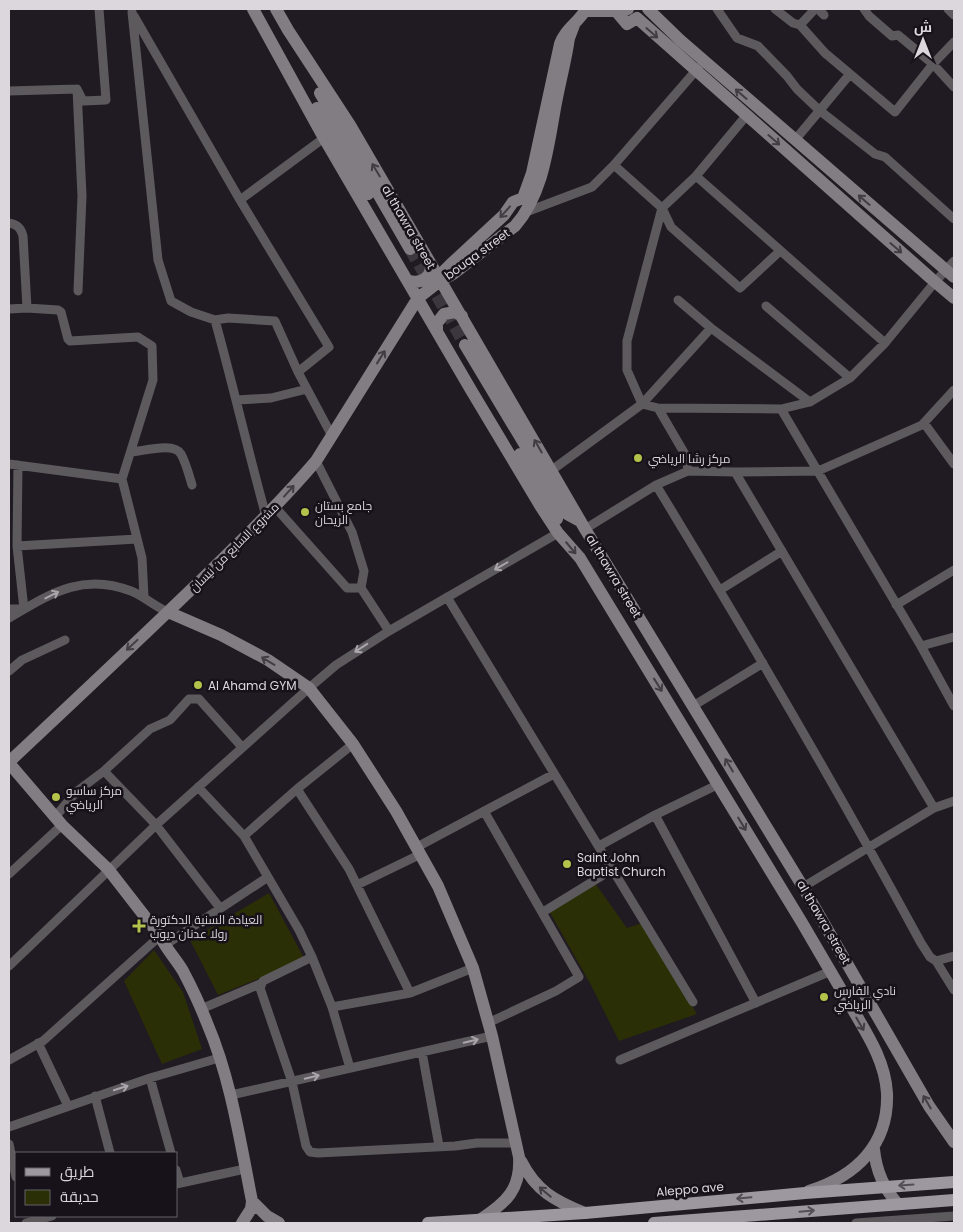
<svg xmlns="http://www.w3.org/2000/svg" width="963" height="1232" viewBox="0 0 963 1232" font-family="Poppins,Cairo,sans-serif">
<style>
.green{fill:#2a2f05}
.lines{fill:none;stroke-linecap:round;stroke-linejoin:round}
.secondary-tunnel{stroke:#3c373f;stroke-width:12;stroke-dasharray:12 6;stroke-linecap:butt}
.street{stroke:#5d5a5e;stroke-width:9}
.secondary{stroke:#817d83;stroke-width:12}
.primary{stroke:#9d97a0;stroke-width:12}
.oneway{stroke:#413d44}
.oneway2{stroke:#a9a5aa}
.oneway3{stroke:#534e56}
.poi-dot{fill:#b3c24b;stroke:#17121a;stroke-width:2}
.labels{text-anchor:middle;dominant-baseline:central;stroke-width:5;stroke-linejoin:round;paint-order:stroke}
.street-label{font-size:12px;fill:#dbd7dd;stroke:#17121a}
.poi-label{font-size:12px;fill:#dbd7dd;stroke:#17121a;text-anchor:start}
</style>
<rect width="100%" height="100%" fill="#201b23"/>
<path class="green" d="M595,883L627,928L642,923L697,1014L619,1041L591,985L548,909Z
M269,893L305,960L218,995L190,940Z
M154,950L183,992L202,1049L162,1064L124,981Z"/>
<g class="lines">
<path class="secondary-tunnel" d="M410,249L465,345"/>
<path class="street" d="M717,9L737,38L758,46L787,76L797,89L819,110L875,154L885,157L954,219
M775,9L793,23L800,25L825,53L850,74
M818,9L824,15
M864,9L869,16L892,36L898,35L933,64L954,87
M948,9L954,15
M132,12L158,260L171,301L191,312L215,320L228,318L275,321L298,372L332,436
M134,16L240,200L329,347L298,372
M800,25L815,9
M77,89L82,196L78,291
M9,91L77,89L83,101L106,100L99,9
M746,116L696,176L662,208L627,341V370L642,404L658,408L781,409L810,402L850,378L885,343L935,282L954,261
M795,140L850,74L895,112L933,64L954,42
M614,165L662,208L671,227L740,288L780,251
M696,176L885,343
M240,200L324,138
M526,212L592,187L614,165L699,67
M9,223C17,224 21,228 23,236L27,308L58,310L61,312L68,339L70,341L138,337L152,346L153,380L122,479
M678,300L711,328L810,402
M766,306L850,378
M9,309L27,308
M215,320C233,385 248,451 266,516
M237,400L271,398L307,389
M658,408L686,456L688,471
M781,409L921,646L954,706
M924,423L954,464
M131,452C144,451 174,442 181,454C186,463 189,475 192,485
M316,461L352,532L364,571L361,588
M9,464L122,479L142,558L144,597
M552,470L642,404L711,328
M735,472L934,808
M656,485C748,636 837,788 921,943L930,957L936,961L954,990
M275,507L347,588H361L389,631
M585,529L656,485L688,471L735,472L818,471L922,425L954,390
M17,546L137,539
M720,590L782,551
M447,597L693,1002
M896,605L954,570
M9,609H24L17,546L18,465
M9,618C50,594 82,572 131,591C144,596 154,606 168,612
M921,646L954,637
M9,671L22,660L65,640
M693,706L763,663
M198,787L244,836L299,930L312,957L332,1007L350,1068
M297,789L349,869L410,993
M484,811L579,977L556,991L488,1023
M655,815L756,1003
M55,817L76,792L104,771
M244,836L297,789L353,744
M599,846L655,815L719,784
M417,847L554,774
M9,874L62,825
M357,885L421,854
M803,887L934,808L954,801
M220,908L156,825L104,771L150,729L170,720L189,699H199L242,747
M543,912L613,869
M165,945L268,877
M312,957L263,981L260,988L292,1082L306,1146L310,1152L318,1153L455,1146L477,1143H516
M936,961L954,956
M9,966L156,825L309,688L336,665L389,631L558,533
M332,1007L410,993L473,968
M201,1009L260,984
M38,1043L68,1106
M422,1052L439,1146
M9,1060L43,1041L160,936
M620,1060L831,971
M150,1078L171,1153
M231,1095L492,1036
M95,1096L110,1153
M9,1127L150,1078L219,1058
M9,1144L16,1177
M176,1170L180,1183
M176,1184L245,1169
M26,1223L52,1216
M856,1223L954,1216"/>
<path class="secondary" d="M253,9L324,138L471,390L541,507L558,533L580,558C654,679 728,800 801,921C817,948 833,976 849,1003C865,1031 885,1059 887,1093C889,1145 856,1176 809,1191
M276,9L288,30L350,125L585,529L803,887L929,1106L954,1142
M648,9L680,40L954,277
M585,11H616L628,9
M616,11L627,24L637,18L935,282L954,298
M320,93L410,249
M317,108L368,194
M407,280C420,285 432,278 431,264
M440,281L444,271L451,264L504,215L513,202L523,198L532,173L560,44C565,29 579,22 586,9
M437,330V323L444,314L455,312L462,316
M465,345L561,505L567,514L578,520
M520,454L557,519
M168,612L221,635L268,660L309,688L353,744L396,811L438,886L473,968L492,1036L519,1157C521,1189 506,1203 481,1219
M9,762C73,702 137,642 200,581C240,542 280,503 316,461L418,298L440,281L453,274L515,226C544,193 548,145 556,103C560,81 566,60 569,38L574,25
M9,763L62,825L108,869L160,936C166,949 176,959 183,971C192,988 200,1005 207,1023C231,1079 240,1141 252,1201L251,1209L242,1223
M874,1149C876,1170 883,1188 898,1204
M521,1161C536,1191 555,1201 585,1213
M252,1201L267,1216L279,1223"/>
<path class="primary" d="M428,1223L585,1213L805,1193L954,1182
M654,1223L954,1200"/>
</g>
<defs><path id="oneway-shaft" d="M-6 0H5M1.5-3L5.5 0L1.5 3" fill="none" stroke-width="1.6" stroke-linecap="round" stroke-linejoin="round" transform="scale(1.25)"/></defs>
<g class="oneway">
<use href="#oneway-shaft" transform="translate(652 33) rotate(41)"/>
<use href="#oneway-shaft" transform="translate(741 94) rotate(-139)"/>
<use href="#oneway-shaft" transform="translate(774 140) rotate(41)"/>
<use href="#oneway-shaft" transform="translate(376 170) rotate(-121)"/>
<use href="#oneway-shaft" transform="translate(864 200) rotate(-139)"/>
<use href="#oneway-shaft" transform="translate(505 212) rotate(132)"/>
<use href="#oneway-shaft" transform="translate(896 248) rotate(41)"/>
<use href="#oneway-shaft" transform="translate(381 357) rotate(-58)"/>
<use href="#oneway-shaft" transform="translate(538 446) rotate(-120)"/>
<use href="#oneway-shaft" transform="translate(289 491) rotate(-48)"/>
<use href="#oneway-shaft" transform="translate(571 548) rotate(50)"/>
<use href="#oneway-shaft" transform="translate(132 645) rotate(137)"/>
<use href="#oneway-shaft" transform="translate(268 661) rotate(-149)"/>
<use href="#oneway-shaft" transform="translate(658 685) rotate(58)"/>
<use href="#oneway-shaft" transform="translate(729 765) rotate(-121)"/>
<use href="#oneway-shaft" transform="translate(742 824) rotate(59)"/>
<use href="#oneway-shaft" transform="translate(860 1024) rotate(60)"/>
<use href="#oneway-shaft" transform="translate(927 1102) rotate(-120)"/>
<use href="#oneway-shaft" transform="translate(545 1192) rotate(-140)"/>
</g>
<g class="oneway2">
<use href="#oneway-shaft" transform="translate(501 566) rotate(150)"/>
<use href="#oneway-shaft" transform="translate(52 595) rotate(-27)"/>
<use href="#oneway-shaft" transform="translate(361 648) rotate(147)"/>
<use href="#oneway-shaft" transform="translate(471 1041) rotate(-13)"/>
<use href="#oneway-shaft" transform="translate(312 1077) rotate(-14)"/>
<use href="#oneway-shaft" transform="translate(121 1088) rotate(-18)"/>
</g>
<g class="oneway3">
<use href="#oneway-shaft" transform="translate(906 1185) rotate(176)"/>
<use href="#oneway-shaft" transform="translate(744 1198) rotate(175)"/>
<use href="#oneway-shaft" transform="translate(807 1211) rotate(-5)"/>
</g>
<g class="poi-dot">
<circle cx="638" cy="458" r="5"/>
<circle cx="305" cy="512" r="5"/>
<circle cx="198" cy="685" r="5"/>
<circle cx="56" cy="797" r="5"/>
<circle cx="567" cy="864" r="5"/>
<path d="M136.5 918.5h5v5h5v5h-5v5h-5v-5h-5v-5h5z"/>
<circle cx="824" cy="997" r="5"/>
</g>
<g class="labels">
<g class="street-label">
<text transform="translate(409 227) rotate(60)">al thawra street</text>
<text transform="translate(477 254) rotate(-36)">bouqa street</text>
<text transform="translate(234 547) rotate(-45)">مشروع السابع من نيسان</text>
<text transform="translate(614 576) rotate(59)">al thawra street</text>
<text transform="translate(824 922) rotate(60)">al thawra street</text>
<text transform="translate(690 1189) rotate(-5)">Aleppo ave</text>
</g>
<g class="poi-label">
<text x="648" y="458">مركز رشا الرياضي</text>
<text x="315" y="505">جامع بستان<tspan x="315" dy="14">الريحان</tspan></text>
<text x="208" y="685">Al Ahamd GYM</text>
<text x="66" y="790">مركز ساسو<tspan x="66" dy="14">الرياضي</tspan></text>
<text x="577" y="857">Saint John<tspan x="577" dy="14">Baptist Church</tspan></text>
<text x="150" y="919">العيادة السنية الدكتورة<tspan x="150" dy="14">رولا عدنان ديوب</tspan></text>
<text x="834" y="990">نادي الفارس<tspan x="834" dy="14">الرياضي</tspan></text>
</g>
</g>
<rect width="963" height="1232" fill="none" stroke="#dbd7dd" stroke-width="20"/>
<rect x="15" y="1152" width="162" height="65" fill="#17121a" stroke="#656168"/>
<rect x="25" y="1168" width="25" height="8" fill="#9d97a0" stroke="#656168"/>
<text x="60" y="1177" font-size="15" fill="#dbd7dd">طريق</text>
<rect x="25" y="1190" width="25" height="15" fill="#2a2f05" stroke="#656168"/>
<text x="60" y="1202" font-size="15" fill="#dbd7dd">حديقة</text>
<g transform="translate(923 40)" stroke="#17121a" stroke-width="4" paint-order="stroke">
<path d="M0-4L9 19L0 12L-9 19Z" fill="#dbd7dd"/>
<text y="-8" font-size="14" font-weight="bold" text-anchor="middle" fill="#dbd7dd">ش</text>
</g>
</svg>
